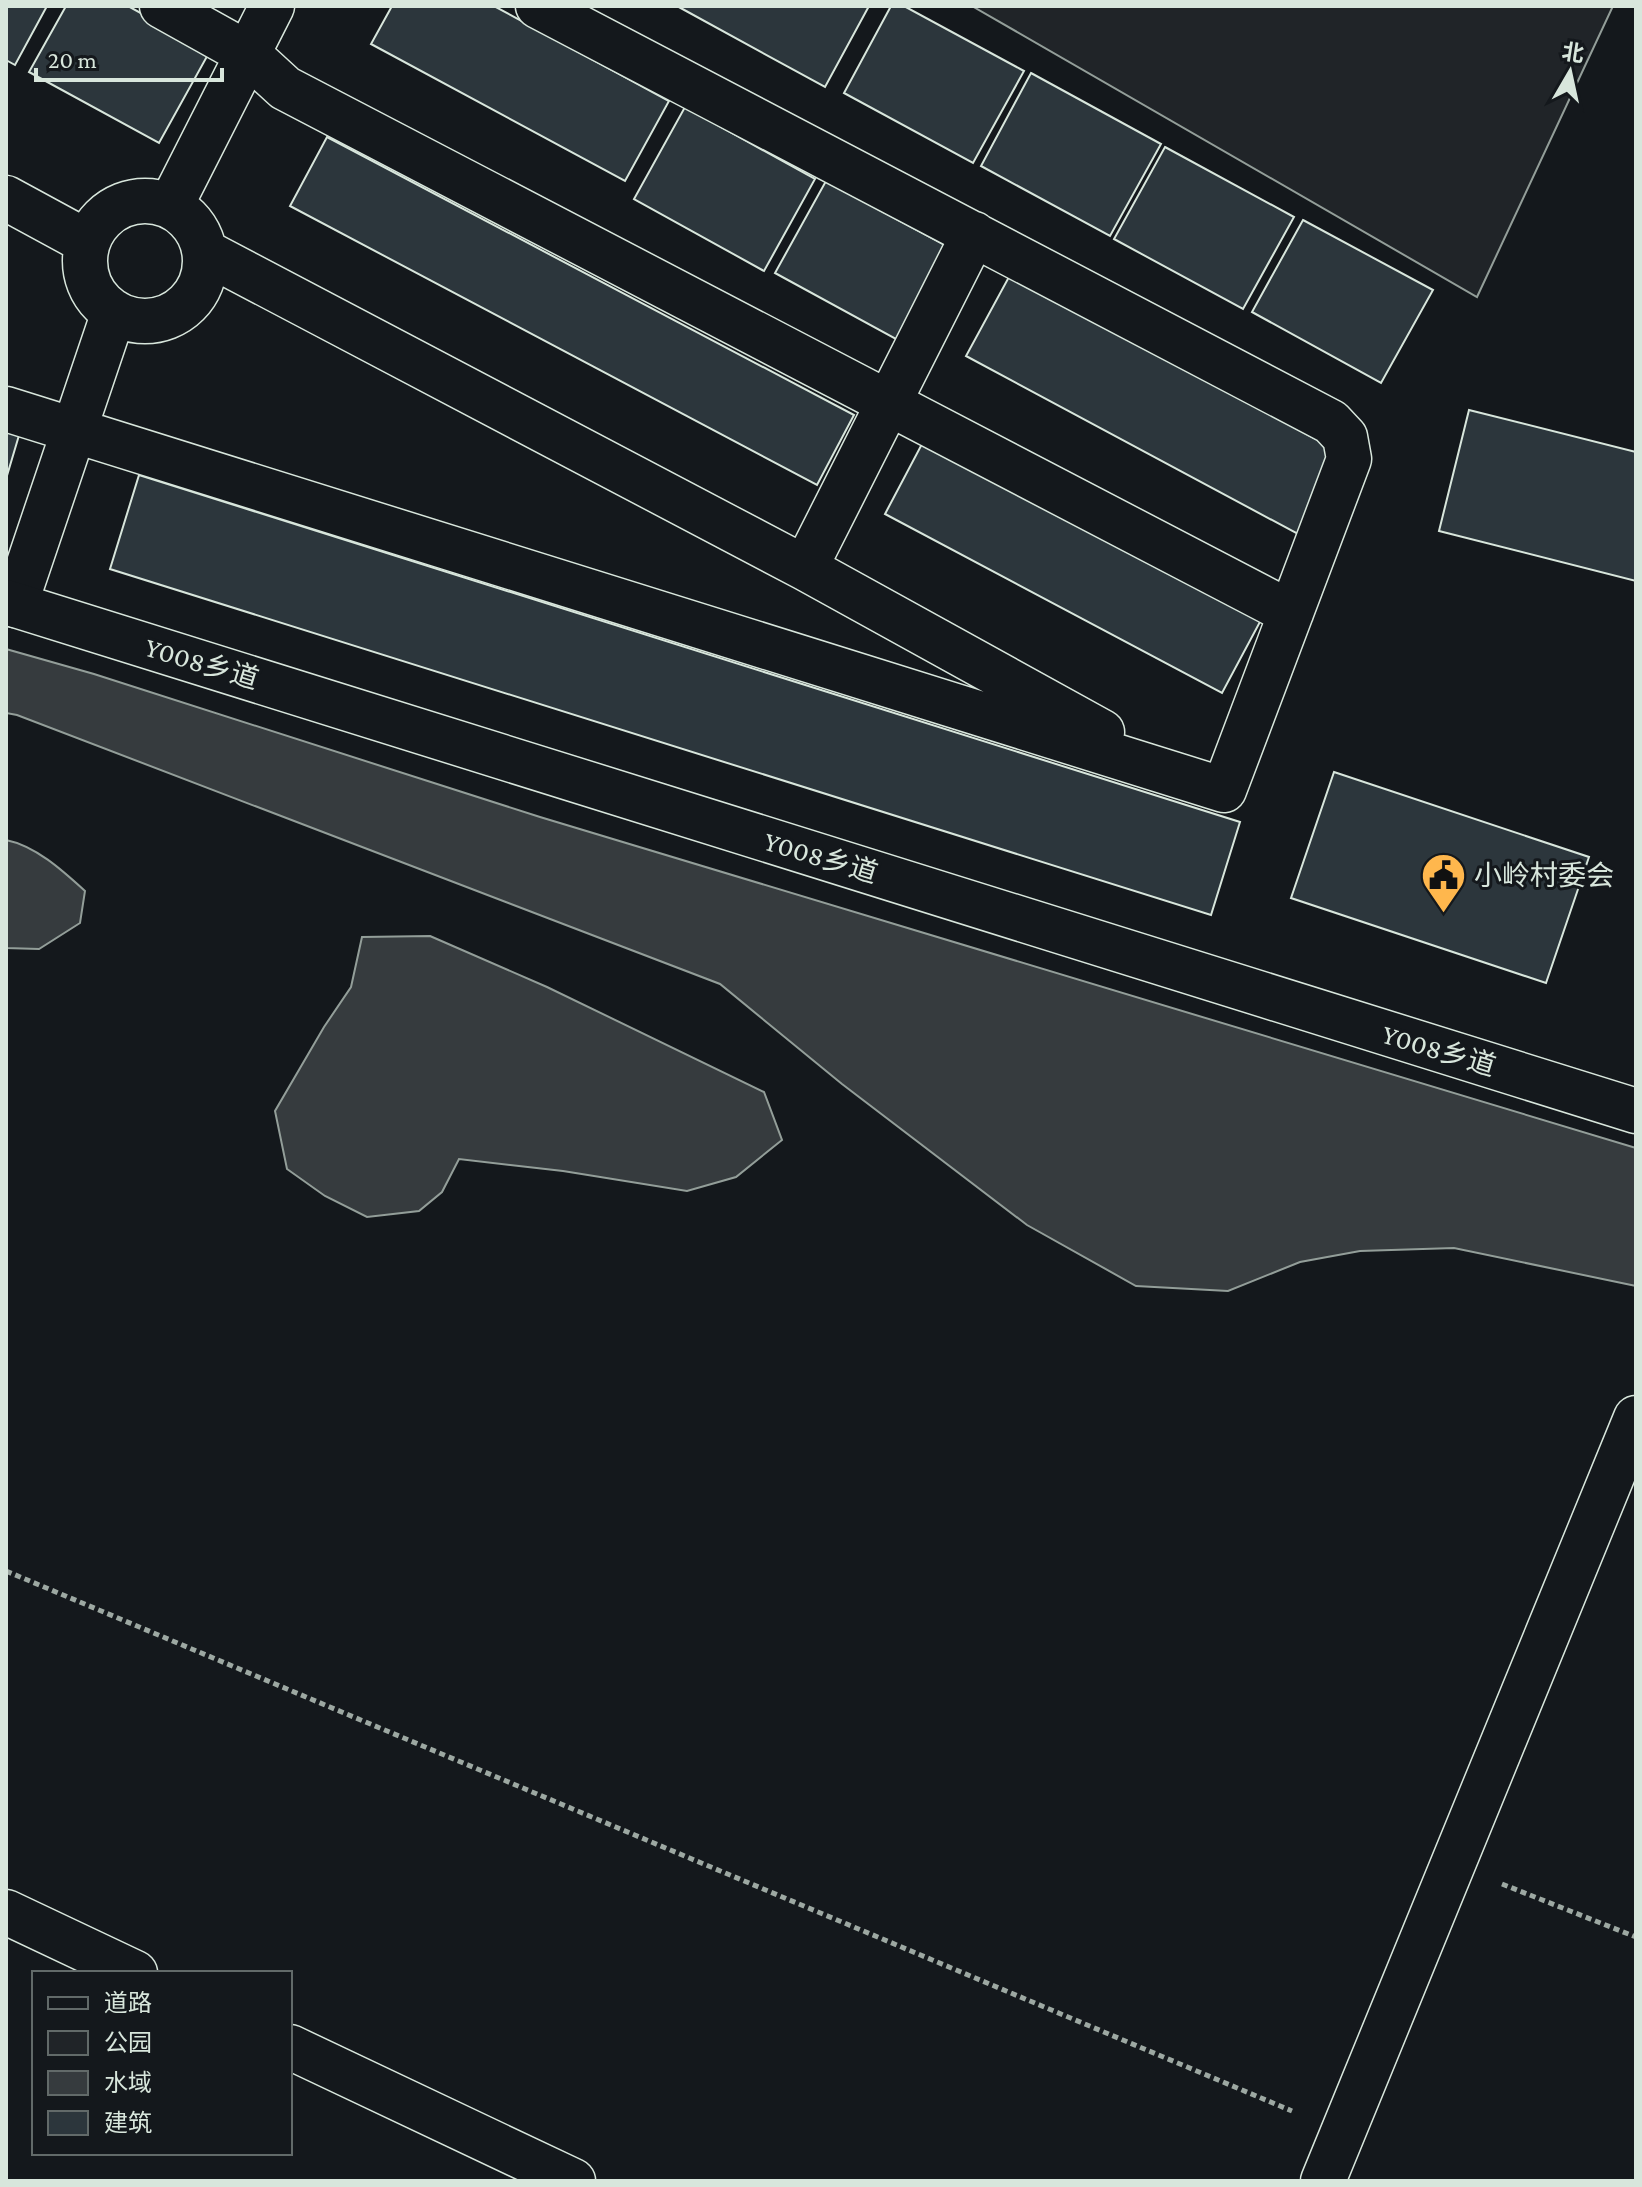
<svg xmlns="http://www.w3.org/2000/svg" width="1642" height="2187" viewBox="0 0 1642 2187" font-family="'Crimson Pro','Noto Sans SC',serif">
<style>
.green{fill:#202428;stroke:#939e99;stroke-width:2}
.water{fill:#363b3e;stroke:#939e99;stroke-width:2}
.building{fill:#2c363c;stroke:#d8e6dc;stroke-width:2}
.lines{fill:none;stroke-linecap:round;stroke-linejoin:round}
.minor-casing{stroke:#d8e6dc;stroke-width:47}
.tertiary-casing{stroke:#d8e6dc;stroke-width:47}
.path{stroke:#9da8a2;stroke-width:5;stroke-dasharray:6 4;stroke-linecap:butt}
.minor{stroke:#14181c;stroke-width:44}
.tertiary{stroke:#14181c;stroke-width:44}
.labels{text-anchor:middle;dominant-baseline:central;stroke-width:6;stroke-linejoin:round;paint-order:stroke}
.street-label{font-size:28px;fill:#d8e6dc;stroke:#14181c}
.poi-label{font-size:28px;fill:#d8e6dc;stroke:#14181c;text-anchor:start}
</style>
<rect width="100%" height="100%" fill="#14181c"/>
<path class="green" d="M972,6H1613L1477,297Z"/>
<path class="water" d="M6,649L94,674L540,817L1636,1148V1286L1454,1248L1360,1251L1300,1262L1228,1291L1136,1286L1027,1225L842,1084L720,984L17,715L6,713Z
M6,840C36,846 63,871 85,891L80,923L39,949L6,948Z
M430,936L547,987L764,1092L782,1140L736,1177L687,1191L563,1171L459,1159L442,1192L419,1211L367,1217L325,1196L287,1169L275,1111L324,1027L351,987L362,937Z"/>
<path class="building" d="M6,6H47L15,65L6,60Z
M66,6H128L210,51L159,143L29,72Z
M392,6H494L669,101L625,181L371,44Z
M677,6H869L825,87Z
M891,6H904L1024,71L973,163L844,93Z
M1031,73L1161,144L1110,236L981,166Z
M685,107L815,179L764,271L634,199Z
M327,137L854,415L817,485L290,206Z
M1165,147L1294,217L1243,309L1114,239Z
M826,181L956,251L905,344L775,273Z
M1303,220L1433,290L1381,383L1252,312Z
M1010,275L1342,453L1298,534L966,356Z
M1469,410L1636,452V581L1439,531Z
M6,428L20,432L6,479Z
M923,442L1261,620L1222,693L885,514Z
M139,475L1240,822L1211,915L110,569Z
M1334,772L1589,857L1546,983L1291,898Z"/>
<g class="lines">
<defs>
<path id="minor" d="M162,6L248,54L285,88L1291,613
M6,198L87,242
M85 261a60 60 0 1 1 120 0a60 60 0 1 1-120 0Z
M171,205L272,6
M205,252L805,568L1102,732
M6,409L1224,790L1349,459L1345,437L1331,422L538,6
M805,568L974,234
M15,605L114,312
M6,1912L135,1973
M290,2047L573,2181
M1323,2181L1636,1418"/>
<path id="tertiary" d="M6,602L1636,1111"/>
</defs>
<use href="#minor" class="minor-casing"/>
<use href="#tertiary" class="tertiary-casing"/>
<path class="path" d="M6,1571L1292,2111
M1502,1884L1636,1937"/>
<use href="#minor" class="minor"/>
<use href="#tertiary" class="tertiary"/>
</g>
<defs>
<symbol id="civic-pin" viewBox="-11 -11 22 30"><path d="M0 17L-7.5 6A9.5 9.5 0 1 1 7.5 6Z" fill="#ffb74d" stroke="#14181c"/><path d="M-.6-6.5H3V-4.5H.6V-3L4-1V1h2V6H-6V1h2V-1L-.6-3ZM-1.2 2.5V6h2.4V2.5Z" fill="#111"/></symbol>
</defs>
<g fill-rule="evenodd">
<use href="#civic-pin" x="1418" y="850" width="51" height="69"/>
</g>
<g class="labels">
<g class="street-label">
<text transform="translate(202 663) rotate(17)">Y008乡道</text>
<text transform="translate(821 857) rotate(17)">Y008乡道</text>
<text transform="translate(1439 1050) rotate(17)">Y008乡道</text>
</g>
<g class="poi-label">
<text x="1474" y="875">小岭村委会</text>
</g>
</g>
<rect width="1642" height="2187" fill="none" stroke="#d8e6dc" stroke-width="16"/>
<rect x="32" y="1971" width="260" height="184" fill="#14181c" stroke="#626a69" stroke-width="2"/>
<rect x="48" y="1997" width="40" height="12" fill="#14181c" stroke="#626a69" stroke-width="2"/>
<text x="104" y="2011" font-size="24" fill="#d8e6dc">道路</text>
<rect x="48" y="2031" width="40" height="24" fill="#202428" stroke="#626a69" stroke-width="2"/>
<text x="104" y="2051" font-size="24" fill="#d8e6dc">公园</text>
<rect x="48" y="2071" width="40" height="24" fill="#363b3e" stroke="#626a69" stroke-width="2"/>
<text x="104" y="2091" font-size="24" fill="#d8e6dc">水域</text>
<rect x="48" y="2111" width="40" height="24" fill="#2c363c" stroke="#626a69" stroke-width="2"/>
<text x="104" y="2131" font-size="24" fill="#d8e6dc">建筑</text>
<g transform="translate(1570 72) rotate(9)" stroke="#14181c" stroke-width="6" paint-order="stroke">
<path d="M0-6L14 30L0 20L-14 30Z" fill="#d8e6dc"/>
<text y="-12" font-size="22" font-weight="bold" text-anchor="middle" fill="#d8e6dc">北</text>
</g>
<path d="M36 68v12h186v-12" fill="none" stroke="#d8e6dc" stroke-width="4"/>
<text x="48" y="68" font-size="24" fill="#d8e6dc" stroke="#14181c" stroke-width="6" paint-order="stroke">20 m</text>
</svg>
